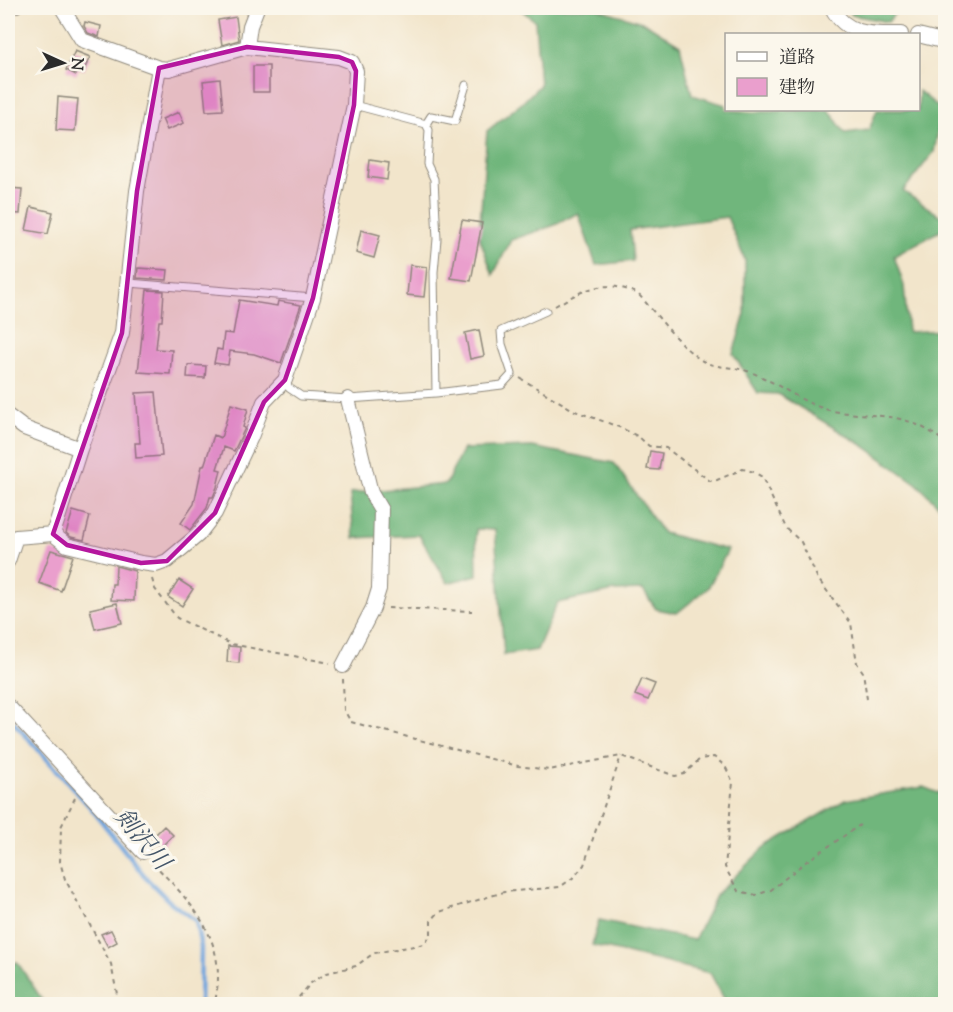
<svg xmlns="http://www.w3.org/2000/svg" width="953" height="1012" viewBox="0 0 953 1012" font-family="'Sorts Mill Goudy','Noto Serif JP',serif">
<style>
.forest{fill:#6fb67c;stroke:#4d7054;stroke-width:1.5}
.lines{fill:none;stroke-linecap:round;stroke-linejoin:round}
.stream{stroke:#71a5dd;stroke-width:4.5}
.building{fill:#ea9fcd}
.lane-casing{stroke:#8e887b;stroke-width:9}
.street-casing{stroke:#8e887b;stroke-width:16}
.path{stroke:#8e887b;stroke-width:2;stroke-dasharray:4.5 4.5;stroke-linecap:butt}
.lane{stroke:#fff;stroke-width:7}
.street{stroke:#fff;stroke-width:14}
.marked{fill:#b5179e;fill-opacity:0.2;stroke:#b5179e;stroke-width:4.5;stroke-linejoin:round}
.labels{text-anchor:middle;dominant-baseline:central;stroke-width:6;stroke-linejoin:round;paint-order:stroke}
.water-label{font-size:24px;font-style:italic;fill:#445669;stroke:#fbf7ec}
</style>
<rect width="100%" height="100%" fill="#fbf7ec"/>
<filter id="ink" filterUnits="userSpaceOnUse"><feTurbulence type="fractalNoise" baseFrequency=".0167" numOctaves="2"/><feDisplacementMap in="SourceGraphic" scale="12" xChannelSelector="R" yChannelSelector="G"/><feConvolveMatrix kernelMatrix="1 2 1 2 8 2 1 2 1" color-interpolation-filters="sRGB"/></filter>
<filter id="wash" filterUnits="userSpaceOnUse"><feTurbulence type="fractalNoise" baseFrequency=".008" numOctaves="4" result="noise"/><feDisplacementMap in="SourceGraphic" scale="24" xChannelSelector="R" yChannelSelector="G"/><feGaussianBlur stdDeviation="1.35" result="paint"/><feColorMatrix in="noise" values="0 0 0 0 0 0 0 0 0 0 0 0 0 0 0 0 0 1.4 0 .05"/><feComposite in="paint" operator="in"/></filter>
<g filter="url(#wash)">
<rect width="100%" height="100%" fill="#f2e5cb"/>
<path class="forest" d="M519,8H596L645,23L680,45L692,95L726,105V110L752,112L829,110L845,133L869,130L877,110H918L919,91L942,110L934,152L903,191L945,219V228L894,256L904,286L908,332L945,330V512L917,484L864,446L778,394L758,393L733,354L745,314V260L727,217L630,230L633,261L596,265L578,213L555,225L511,240L493,275L479,236L487,131L522,103L540,85L535,21Z
M848,8H899L888,22L852,15Z
M532,447L614,463L663,533L728,550L708,588L677,613L656,609L643,590L614,591L557,603L537,650L504,655L495,530L476,529L477,575L448,583L419,535L354,538L350,493L446,484L463,449Z
M923,787L938,793L945,789V1004H727L710,973L592,945L599,920L694,940L717,894L765,847L845,800Z
M17,962L45,1004H8V965Z"/>
<g class="lines">
<path class="stream" d="M8,716L91,808L147,879L169,901L196,921L201,947L200,1004"/>
</g>
<g id="blocks">
<path class="building" d="M236,17L239,40L222,45L218,20Z
M85,22L101,26L99,37L88,33L84,26Z
M75,51L90,57L84,70L79,68L76,75L66,70Z
M253,66H269V92H253Z
M220,79L223,110L206,111L203,81Z
M58,97L78,99L75,131L56,130Z
M179,112L184,123L167,130L162,119Z
M370,160L389,163L387,180L368,177Z
M8,188L22,189L20,214L8,213Z
M31,207L53,212L48,234L26,230Z
M462,220L482,223L471,281L451,278Z
M361,230L380,235L374,258L356,253Z
M410,265L427,267L424,297L407,295Z
M138,268L168,270L167,280L137,278Z
M147,290L164,291L162,321H159L156,349L172,350L170,374L138,372Z
M239,300L277,306L278,301L301,305L281,363L254,354L230,351L228,365L214,363L217,349L222,350L224,333L233,334Z
M479,330L484,356L470,359L465,333Z
M188,365L206,366L205,378L187,377Z
M156,392L162,456L136,458L135,443H140L136,393Z
M231,404L248,409L243,427L245,428L234,451L224,447L217,469L221,470L217,487L213,497H210L207,508L190,530L181,523L194,504L202,466H204L214,435L221,438Z
M650,451L662,453L659,470L647,469Z
M73,511L90,516L84,540L71,537L66,533Z
M51,550L73,556L61,591L39,583Z
M116,566L135,571L134,601L111,600L112,584H115Z
M179,580L193,589L182,606L168,597Z
M117,603L122,623L95,629L90,609Z
M228,646L240,647L239,663L227,662Z
M642,679L655,684L648,700L635,695Z
M164,826L173,835L161,847L152,838Z
M111,930L117,942L108,947L101,934Z"/>
</g>
</g>
<g filter="url(#ink)">
<use href="#blocks" fill-opacity="0" stroke="#8e887b" stroke-width="1.5"/>
<g class="lines">
<defs>
<path id="lane" d="M8,12L18,8
M354,105L426,124L429,130L427,164L434,179L437,239L434,272L436,393
M426,124L431,116L455,121L466,85
M129,283L313,298
M285,380L289,388L301,396L348,399L436,393L502,385L512,374L502,344L501,331L546,311"/>
<path id="street" d="M62,8L82,40L159,68L169,69L247,47L250,26L257,8
M832,8C846,36 873,34 901,34
M918,35L946,42
M8,416L24,428L80,449
M53,534L67,545L141,563L156,565L167,561L198,535L215,513L251,437L264,402L285,380L313,298L354,105L356,71L352,62L339,57L247,47
M8,561L16,537L53,534L80,449L122,333L137,191L159,68
M343,666L373,608L379,589L381,510L371,493L348,399
M8,706L143,852"/>
</defs>
<use href="#lane" class="lane-casing"/>
<use href="#street" class="street-casing"/>
<path class="path" d="M555,306C585,289 604,278 638,294C658,315 675,341 698,358C714,370 733,365 750,372C778,382 803,405 833,411C882,419 903,409 946,443
M520,378L575,411L619,427L639,437L649,446L666,448L710,481L717,480L743,469L754,472L762,477L786,528L801,542L818,579L851,623L857,663L863,672L867,699
M152,579L155,589L177,618L231,644L330,663
M388,608L472,611
M343,679L344,710L351,722L518,766L549,770L621,756L675,776L684,774L700,759L714,757L725,766L733,782L725,867L738,891L756,895L771,890L804,863L860,825
M75,798L61,827L60,862L65,879L111,964L119,1004
M153,863C184,896 218,927 218,977C218,986 216,995 215,1004
M114,1004L119,999
M293,1004L311,983L327,973L356,966L374,953L425,944L431,934V921L439,912L504,892L560,887L574,877L584,865L621,756"/>
<use href="#lane" class="lane"/>
<use href="#street" class="street"/>
</g>
</g>
<path class="marked" d="M247,47L339,57L352,62L356,71L354,105L313,298L285,380L264,402L215,513L167,561L141,563L67,545L53,534L122,333L137,191L159,68Z"/>
<g class="labels">
<g class="water-label">
<text transform="translate(141 840) rotate(50)">剣沢川</text>
</g>
</g>
<rect width="953" height="1012" fill="none" stroke="#fbf7ec" stroke-width="30"/>
<rect x="725" y="33" width="195" height="78" fill="#fbf7ec" stroke="#a8a59f" stroke-width="1.5"/>
<rect x="737" y="52" width="30" height="9" fill="#ffffff" stroke="#a8a59f" stroke-width="1.5"/>
<text x="779" y="63" font-size="18" fill="#2b2b2b">道路</text>
<rect x="737" y="78" width="30" height="18" fill="#ea9fcd" stroke="#a8a59f" stroke-width="1.5"/>
<text x="779" y="93" font-size="18" fill="#2b2b2b">建物</text>
<g transform="translate(63 63) rotate(94)" stroke="#fbf7ec" stroke-width="4.5" paint-order="stroke">
<path d="M0-4.5L10 22L0 15L-10 22Z" fill="#2b2b2b"/>
<text y="-9" font-size="16" font-weight="bold" text-anchor="middle" fill="#2b2b2b">N</text>
</g>
</svg>
